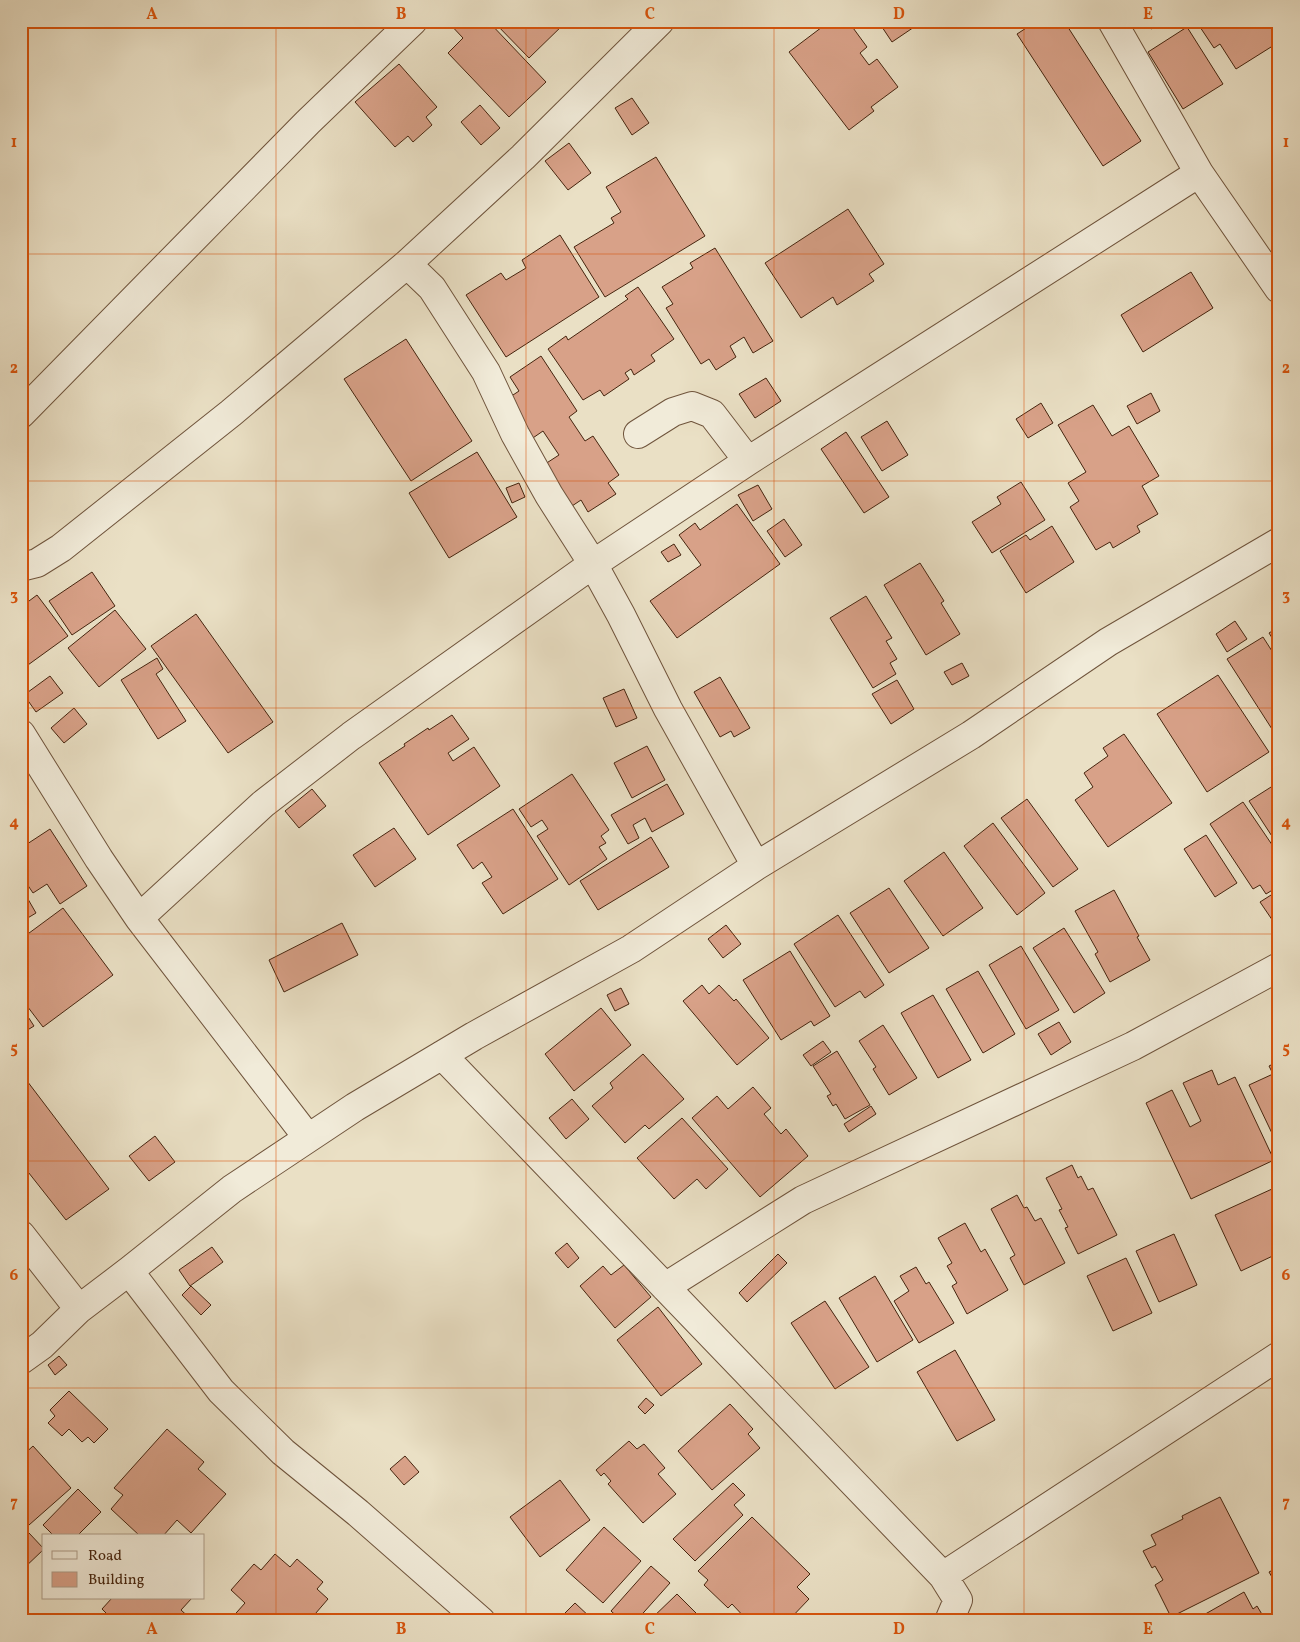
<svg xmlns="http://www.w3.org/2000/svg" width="1300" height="1642" viewBox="0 0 1300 1642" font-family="Vollkorn,serif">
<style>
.building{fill:#d8a188;stroke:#46250f}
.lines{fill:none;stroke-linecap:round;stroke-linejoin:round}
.minor-casing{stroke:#6f543c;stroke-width:30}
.minor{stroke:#f1ebd9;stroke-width:28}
.grid{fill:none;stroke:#d8540c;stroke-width:1;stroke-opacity:0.55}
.neatline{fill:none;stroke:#d8540c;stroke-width:2}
.grid-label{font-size:16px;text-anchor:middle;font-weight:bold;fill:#d8540c}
</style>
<rect width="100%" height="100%" fill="#eae0c5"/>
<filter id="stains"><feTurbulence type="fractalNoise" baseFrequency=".004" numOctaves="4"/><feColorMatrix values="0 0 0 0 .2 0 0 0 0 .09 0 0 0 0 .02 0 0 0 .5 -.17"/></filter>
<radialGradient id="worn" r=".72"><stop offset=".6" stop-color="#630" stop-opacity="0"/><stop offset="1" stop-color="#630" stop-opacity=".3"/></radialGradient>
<path class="building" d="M447,21H488L546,82L509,117L448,53L463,38Z
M493,21H565L566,22L529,58Z
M830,21H848L867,47L860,53L869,65L877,59L898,87L871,107L874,111L849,130L789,52Z
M884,21H923L892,42L882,27L886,24Z
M1037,21H1064L1141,141L1103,166L1017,34Z
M1146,21H1165L1151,29Z
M1196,21H1279V42L1236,69L1220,44L1214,48Z
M1187,27L1223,84L1183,109L1148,52Z
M399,64L437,107L426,117L432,125L413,142L408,136L395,147L355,102Z
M632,98L649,123L632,135L615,108Z
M480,105L500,128L481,145L461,122Z
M569,143L591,173L568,190L545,161Z
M656,157L705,236L605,297L574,247L614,223L611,218L621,212L606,187Z
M848,209L884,264L869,274L874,281L837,305L833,297L801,318L765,263Z
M560,235L599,297L506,357L466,295L501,273L506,280L526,268L522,260Z
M715,248L773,341L753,353L744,337L730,346L736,357L716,370L709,359L701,364L666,308L673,304L662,287L693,268L690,263Z
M1191,272L1213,308L1143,352L1121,315Z
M638,287L674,339L651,355L655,361L634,375L631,369L625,373L629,379L604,396L600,390L583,400L548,349L566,336L568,340L628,299L625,296Z
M406,339L472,441L411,481L344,379Z
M541,356L577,411L569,417L585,441L593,436L619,475L608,483L616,494L588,512L581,500L569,508L542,466L559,455L543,431L527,442L501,403L519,391L510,377Z
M766,378L781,401L755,418L739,394Z
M1151,393L1160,411L1137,424L1127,406Z
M1041,403L1053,423L1028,438L1016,419Z
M1093,405L1112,436L1129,426L1159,476L1142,486L1158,514L1137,526L1140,532L1113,548L1110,542L1096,550L1070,507L1079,501L1068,483L1086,472L1058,425Z
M887,421L908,455L882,471L861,437Z
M846,432L889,497L864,513L821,449Z
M477,452L517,517L449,558L409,493Z
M1021,482L1045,520L992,553L972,522L1001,504L997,497Z
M519,483L525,497L512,503L506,488Z
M758,485L772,509L753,521L738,495Z
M737,504L780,564L677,638L650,601L701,565L679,535L695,523L700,530Z
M784,519L802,545L785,557L767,531Z
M1052,526L1074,562L1026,593L1000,551L1026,535L1030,540Z
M674,544L681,555L668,562L661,552Z
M920,563L944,601L941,603L960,634L926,655L884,585Z
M92,572L115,606L72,635L49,601Z
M37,595L68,636L21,670V607Z
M866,596L892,638L886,641L897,659L890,663L896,674L873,688L830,618Z
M115,610L146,649L99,687L68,648Z
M196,614L273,722L228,753L151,646Z
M1235,621L1247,639L1227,652L1216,634Z
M1279,627V649L1269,633Z
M1263,637L1279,662V740L1227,659Z
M157,658L163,669L156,674L186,721L158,739L121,680Z
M962,663L969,676L952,685L944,672Z
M1218,675L1269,752L1207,792L1157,714Z
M50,676L63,693L36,712L24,695Z
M720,677L750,728L734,737L731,731L720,737L694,692Z
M897,680L914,709L891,724L872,694Z
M624,689L637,718L616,727L603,698Z
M74,708L87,724L64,743L51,728Z
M452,715L469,739L448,753L453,761L474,747L500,786L428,835L379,763L405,746L404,744L428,728L429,730Z
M1124,734L1172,803L1108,847L1075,800L1093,787L1084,773L1108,756L1103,748Z
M647,746L665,780L632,798L614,763Z
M572,774L609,830L601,836L606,843L599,847L607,859L569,885L537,836L548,829L542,820L531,827L519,809Z
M1279,782V847L1249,801Z
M667,784L684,814L652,832L645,818L633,825L639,838L628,844L611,815Z
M312,789L326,806L299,828L285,811Z
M1027,799L1078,869L1053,887L1001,818Z
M1243,802L1279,855V886L1266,894L1260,885L1253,889L1210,824Z
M513,809L558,879L503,914L482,883L492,877L482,862L473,869L457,845Z
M993,823L1045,893L1017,915L964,846Z
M394,828L416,859L375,887L353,855Z
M50,829L87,886L60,904L47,884L33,893L21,875V848Z
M1206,835L1237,883L1215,897L1184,849Z
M651,837L669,867L598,910L580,881Z
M944,852L983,908L943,936L904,881Z
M21,887L36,913L21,922Z
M889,888L929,948L889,973L850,913Z
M1114,890L1139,936L1137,937L1150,960L1110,982L1095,954L1098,952L1075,911Z
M1279,890V922L1275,924L1260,902Z
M63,908L113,975L43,1027L21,998V939Z
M838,915L884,985L865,998L860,991L835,1007L794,944Z
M342,923L358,955L284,992L269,960Z
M726,925L741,944L723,958L708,939Z
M1064,928L1105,993L1074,1013L1033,948Z
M1021,946L1059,1010L1026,1029L989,965Z
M790,951L830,1016L814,1026L811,1021L781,1040L743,980Z
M978,971L1015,1034L983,1053L946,989Z
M702,985L709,994L719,985L734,1001L736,999L769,1038L737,1065L683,1001Z
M621,988L629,1004L615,1011L607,995Z
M933,995L971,1060L938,1078L901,1013Z
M21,1006L34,1026L21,1034Z
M601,1008L631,1045L574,1091L545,1054Z
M1059,1022L1071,1042L1051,1055L1038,1034Z
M883,1025L917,1078L889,1095L873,1069L876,1067L859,1041Z
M823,1041L831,1052L811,1066L803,1055Z
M837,1051L870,1105L845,1119L836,1104L833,1106L827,1096L831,1094L813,1066Z
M643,1054L684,1099L649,1129L645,1125L625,1143L592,1106L613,1088L610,1083Z
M1279,1061V1148L1249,1085L1273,1074L1269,1066Z
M1212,1070L1218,1085L1235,1077L1274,1160L1191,1199L1146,1103L1172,1090L1190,1127L1201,1121L1183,1083Z
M21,1073L109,1189L66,1220L21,1163Z
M753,1087L771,1108L764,1114L781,1134L786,1129L808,1156L760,1197L692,1118L717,1096L728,1109Z
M572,1099L589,1119L566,1139L549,1118Z
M871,1106L876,1114L849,1132L844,1124Z
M682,1118L728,1169L706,1189L697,1179L674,1199L637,1158Z
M155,1136L175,1162L149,1181L129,1156Z
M1072,1165L1078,1178L1081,1176L1088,1190L1093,1188L1117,1235L1078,1254L1065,1228L1068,1227L1059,1210L1062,1209L1046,1178Z
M1272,1189L1279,1204V1253L1241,1271L1215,1215Z
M1017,1195L1024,1208L1027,1207L1035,1221L1041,1218L1065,1263L1024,1285L1010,1258L1015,1255L991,1209Z
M965,1223L981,1252L985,1249L1008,1290L967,1314L952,1286L957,1283L947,1266L952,1263L938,1238Z
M1174,1234L1197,1285L1159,1302L1136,1251Z
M567,1243L579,1258L568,1268L555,1253Z
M212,1247L223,1262L190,1286L179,1270Z
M778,1254L787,1263L747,1302L739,1293Z
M1126,1258L1152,1313L1113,1331L1087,1276Z
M624,1265L651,1297L615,1328L580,1286L603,1266L611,1275Z
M916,1267L926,1284L929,1282L954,1323L919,1343L894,1301L909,1291L900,1276Z
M875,1276L913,1340L877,1362L839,1298Z
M191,1286L211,1305L201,1315L182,1295Z
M825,1301L869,1367L835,1389L791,1323Z
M658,1307L702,1364L661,1396L617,1340Z
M955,1350L995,1420L957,1441L917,1372Z
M59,1356L67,1365L55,1375L48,1365Z
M69,1391L108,1429L94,1443L88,1437L82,1442L69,1429L62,1436L48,1423L55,1416L50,1410Z
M646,1398L654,1405L645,1414L638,1407Z
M730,1404L753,1429L748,1434L760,1448L712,1490L678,1451Z
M167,1429L204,1462L198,1469L226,1494L191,1533L177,1520L163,1536H140L111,1509L123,1495L114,1488Z
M629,1441L637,1449L644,1444L665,1468L658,1474L676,1494L643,1523L608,1484L611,1481L604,1473L601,1476L596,1470Z
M33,1446L71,1488L29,1525L21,1516V1457Z
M405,1456L419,1472L404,1485L390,1469Z
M560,1480L590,1520L540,1557L510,1517Z
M733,1483L745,1495L734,1505L743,1515L695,1561L673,1539Z
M78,1489L101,1512L77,1536H54L43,1525Z
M1220,1497L1259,1573L1171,1617L1155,1585L1163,1580L1155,1566L1152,1568L1143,1551L1156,1545L1151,1535L1183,1519L1182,1516Z
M752,1517L810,1574L797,1587L809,1599L788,1621H767L763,1617L759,1621H748L732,1604L728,1608L704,1585L708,1580L698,1571Z
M604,1527L641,1561L603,1603L566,1570Z
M29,1533L44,1549L21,1571V1541Z
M275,1554L290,1567L297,1559L323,1582L317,1589L328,1599L309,1621H229L245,1603L231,1590L254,1564L261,1570Z
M651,1566L670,1583L636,1621H622L611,1611Z
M1279,1567V1589L1269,1572Z
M1244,1592L1253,1609L1257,1606L1266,1621H1193Z
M677,1594L697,1614L690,1621H649Z
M112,1598H192L181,1610L193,1621H114L102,1609Z
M575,1603L592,1619L590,1621H557Z"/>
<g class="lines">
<defs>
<path id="minor" d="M1112,21L1199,173L1279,289
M407,264L432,288L486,372L515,434L549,495L593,564L621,615L668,709L756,866
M21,414L308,122L413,21
M638,434L673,412L692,406L712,414L748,461
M21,567L37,563L61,548L231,413L407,264L523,157L660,21
M21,734L99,859L139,918L308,1138
M139,918L263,804L351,736L593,564L748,461L1199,173
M442,1055L943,1576L958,1600L949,1621
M21,1235L79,1309
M129,1271L232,1189L355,1107L474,1036L631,949L756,866L971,735L1108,642L1279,542
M665,1287L803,1200L1133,1046L1279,967
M21,1360L42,1345L79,1309L129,1271L221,1391L283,1452L358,1513L481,1621
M943,1576L1279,1356"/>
</defs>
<use href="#minor" class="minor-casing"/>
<use href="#minor" class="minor"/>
</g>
<path class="grid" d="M276,21V1621M526,21V1621M774,21V1621M1024,21V1621M21,254H1279M21,481H1279M21,708H1279M21,934H1279M21,1161H1279M21,1388H1279"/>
<rect width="1300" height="1642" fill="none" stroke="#eae0c5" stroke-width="55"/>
<rect x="42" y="1534" width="162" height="65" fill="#f1ebd9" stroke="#ad9c88"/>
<rect x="52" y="1551" width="25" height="8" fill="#f1ebd9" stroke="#ad9c88"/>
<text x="88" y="1560" font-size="15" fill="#46250f">Road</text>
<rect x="52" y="1572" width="25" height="15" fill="#d8a188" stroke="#ad9c88"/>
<text x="88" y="1584" font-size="15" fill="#46250f">Building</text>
<rect x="28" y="28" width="1244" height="1586" class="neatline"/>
<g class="grid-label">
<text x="152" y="19">A</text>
<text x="401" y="19">B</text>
<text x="650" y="19">C</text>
<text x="899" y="19">D</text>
<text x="1148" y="19">E</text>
<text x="14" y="147">1</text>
<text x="1286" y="147">1</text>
<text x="14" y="373">2</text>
<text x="1286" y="373">2</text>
<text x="14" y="600">3</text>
<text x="1286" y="600">3</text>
<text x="14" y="827">4</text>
<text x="1286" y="827">4</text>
<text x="14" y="1053">5</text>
<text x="1286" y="1053">5</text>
<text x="14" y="1280">6</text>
<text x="1286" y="1280">6</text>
<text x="14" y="1507">7</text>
<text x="1286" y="1507">7</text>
<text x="152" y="1634">A</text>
<text x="401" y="1634">B</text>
<text x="650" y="1634">C</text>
<text x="899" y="1634">D</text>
<text x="1148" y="1634">E</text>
</g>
<rect width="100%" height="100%" filter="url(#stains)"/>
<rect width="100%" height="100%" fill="url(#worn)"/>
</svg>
